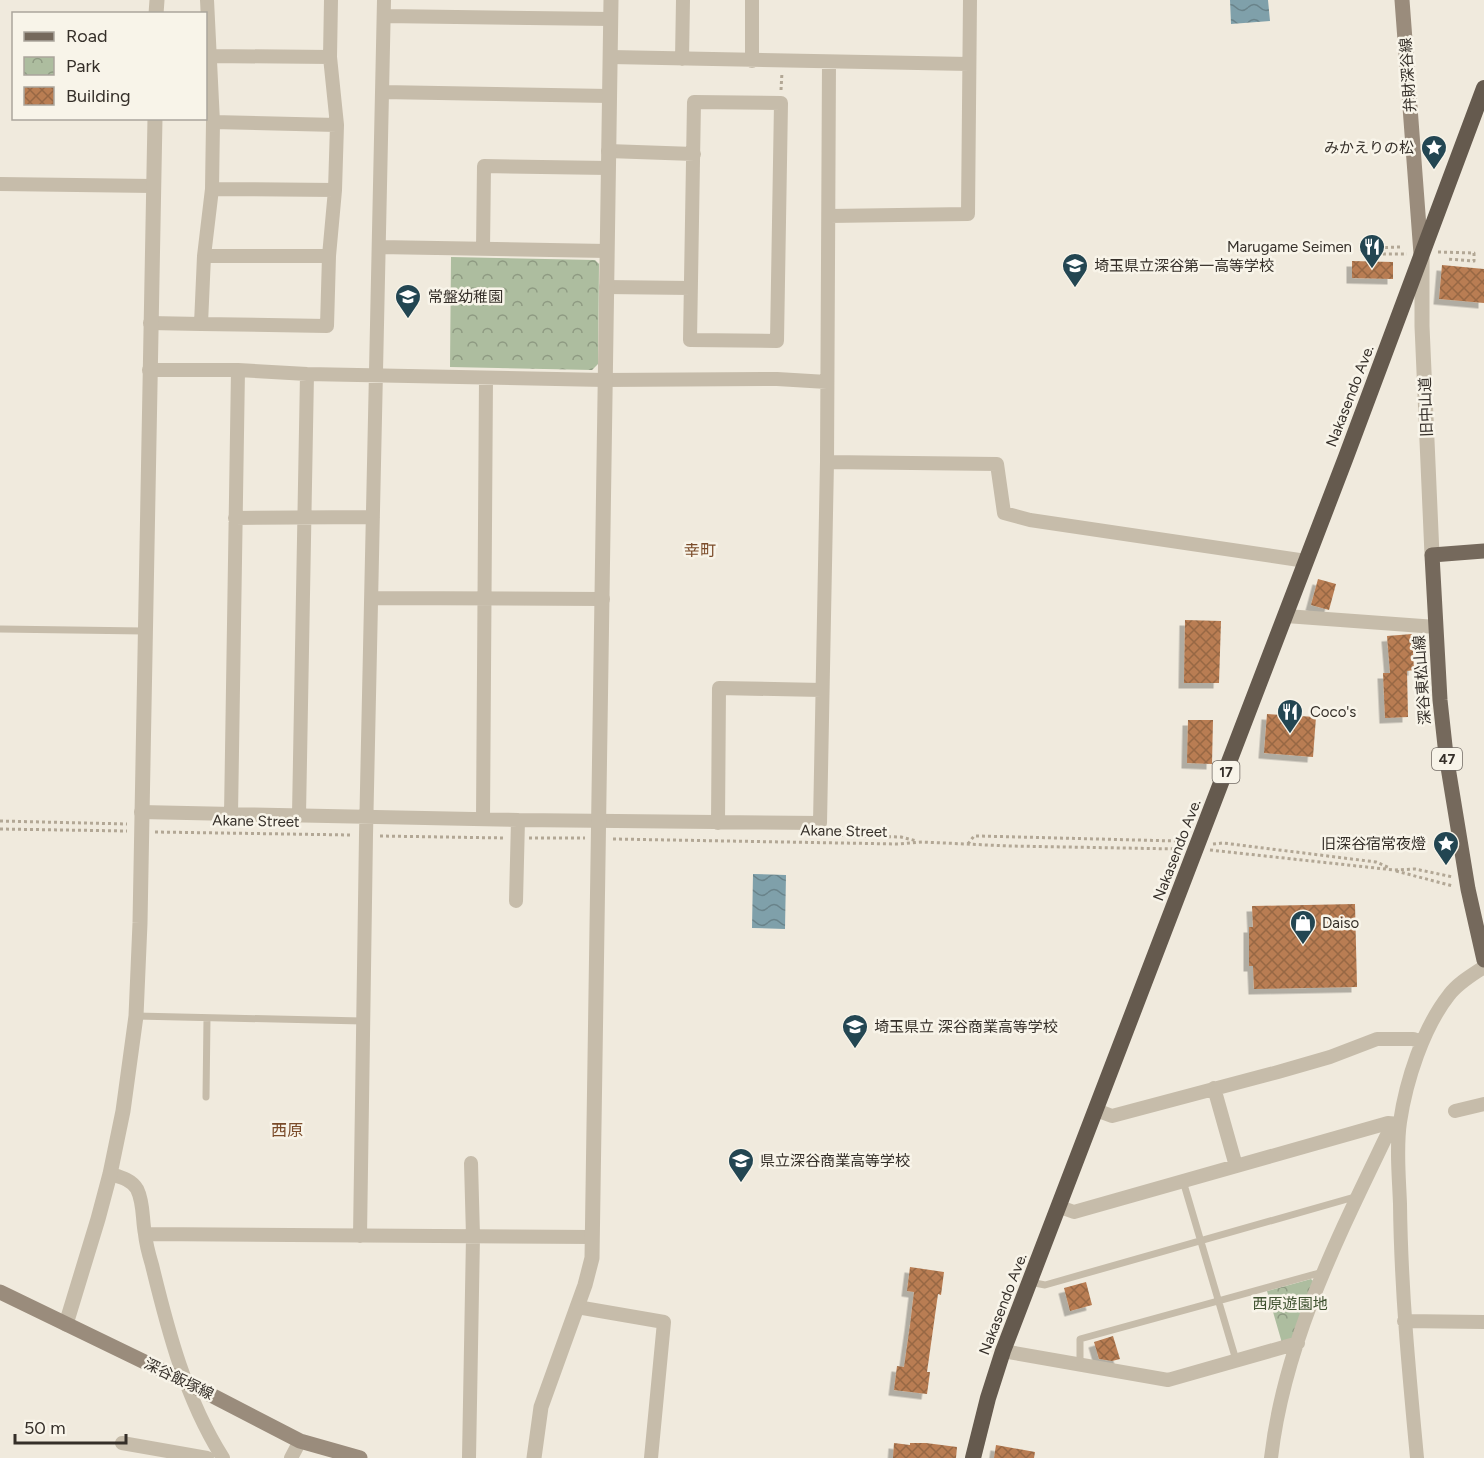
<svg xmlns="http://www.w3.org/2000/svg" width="1484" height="1458" viewBox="0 0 1484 1458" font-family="Figtree,'Noto Sans JP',sans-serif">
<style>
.park{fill:url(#park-crowns)}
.water{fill:url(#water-waves)}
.building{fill:url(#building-cross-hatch);filter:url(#shadow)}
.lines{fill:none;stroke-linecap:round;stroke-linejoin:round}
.path{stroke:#b2a795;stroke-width:3;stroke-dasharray:3 3;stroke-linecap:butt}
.service{stroke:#c6bcaa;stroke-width:7}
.minor{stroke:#c6bcaa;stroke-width:14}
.tertiary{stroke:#c6bcaa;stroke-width:15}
.secondary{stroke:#9a8c7c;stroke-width:15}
.primary{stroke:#75695c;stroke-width:15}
.trunk{stroke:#655a4e;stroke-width:16}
.labels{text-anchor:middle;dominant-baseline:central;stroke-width:5;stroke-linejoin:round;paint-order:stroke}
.shield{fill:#f8f4e9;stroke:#706a63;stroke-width:1.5}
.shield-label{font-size:14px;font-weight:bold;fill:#352f29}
.street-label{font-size:15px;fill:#352f29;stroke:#f8f4e9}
.poi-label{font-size:15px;fill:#352f29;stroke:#f8f4e9;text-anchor:start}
.park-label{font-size:15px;fill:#3e512f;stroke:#f8f4e9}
.neighbourhood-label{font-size:16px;fill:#7b4c2a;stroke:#f8f4e9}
</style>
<defs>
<pattern id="park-crowns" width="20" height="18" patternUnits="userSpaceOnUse" patternTransform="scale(1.5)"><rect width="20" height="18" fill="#adbd9f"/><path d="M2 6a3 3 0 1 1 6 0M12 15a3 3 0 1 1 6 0" fill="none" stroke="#8e9a82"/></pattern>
<pattern id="water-waves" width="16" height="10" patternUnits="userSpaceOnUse" patternTransform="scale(1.5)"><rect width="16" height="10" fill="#7fa0aa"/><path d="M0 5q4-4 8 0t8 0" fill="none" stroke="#69838a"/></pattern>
<pattern id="building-cross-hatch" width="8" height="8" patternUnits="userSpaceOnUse" patternTransform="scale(1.5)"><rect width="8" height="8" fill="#b97d52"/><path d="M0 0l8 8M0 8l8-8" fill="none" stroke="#976744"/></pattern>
<filter id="shadow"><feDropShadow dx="-5.5" dy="5.5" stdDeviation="0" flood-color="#0004"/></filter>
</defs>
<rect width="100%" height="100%" fill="#f0eadd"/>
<path class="park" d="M451,257L595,260L599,264L598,364L592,370L450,367Z
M1311,1279L1315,1283L1298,1336L1282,1343L1267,1291Z"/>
<path class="water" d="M1230,0H1268L1270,21L1231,24Z
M753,874L786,875L785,929L752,928Z"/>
<path class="building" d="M1352,261L1393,262V279L1352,278Z
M1442,265L1484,269V303L1439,299Z
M1318,579L1336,584L1329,610L1311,605Z
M1185,620L1221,621L1219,683H1184Z
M1412,634L1414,670L1407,671L1408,717L1385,718L1383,673H1390L1387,636Z
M1267,714L1316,717L1313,757L1264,753Z
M1188,720H1213L1212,764L1187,763Z
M1355,904L1357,987L1254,989L1253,966H1249V927H1253L1252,906Z
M910,1267L944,1272L941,1295L938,1294L927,1372H930L927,1394L894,1390L897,1366L904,1367L910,1325L914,1292L907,1291Z
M1086,1282L1092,1305L1070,1311L1064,1288Z
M1113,1336L1120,1359L1112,1361L1099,1359L1094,1342Z
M894,1443L910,1445V1443H926L957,1447L956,1458H893Z
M996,1445L1035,1452L1034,1458H994Z"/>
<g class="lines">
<path class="path" d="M781,90L782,72
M1400,247L1373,248L1374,254H1407
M1438,252L1474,253V261L1447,259
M0,821L127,824
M0,829L127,831
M155,832L352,835
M828,835L901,837L917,841
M380,836L505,838
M529,838H585
M613,839L898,844L922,842L1009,846L1179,849
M968,844L974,836H979L1176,841L1181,843
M1213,844L1223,843L1376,862L1390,868
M1210,850L1394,870L1415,869L1453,877
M1396,871L1453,886"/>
<path class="service" d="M0,629L144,631
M136,1016L363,1021
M206,1097L207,1018
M1183,1181L1236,1360
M1030,1282L1045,1285L1358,1196
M1080,1365V1339L1323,1272"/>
<path class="minor" d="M207,0L213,122L212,189L204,256L201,324L327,326L329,256L335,190L337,125L330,57L331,0
M384,16L611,19
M209,56L330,57
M611,57L969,64
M682,59L683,0
M752,61V0
M382,92L609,96
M694,102L781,103L777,341L690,340Z
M213,122L337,125
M608,151L694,154
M0,184L153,186
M212,189L335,190
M829,216L968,214L970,0
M379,247L607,251
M483,249L484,166L608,168
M204,256H329
M606,287L691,288
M150,323L201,324
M149,370H238L307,374L604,380L777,379L827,382
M827,462L997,464L1004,513L1030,520L1306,561
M235,518L373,517
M371,598L603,599
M1286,616L1436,627
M141,812L518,820L820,823L827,462L829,62
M231,815L238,370
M299,815L307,374
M483,819L486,378
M718,823L719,688L822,690
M516,901L518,820
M1214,1088L1236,1166
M1096,1110L1112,1116L1278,1072L1330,1057L1377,1039H1413L1422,1042
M1455,1111L1484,1104
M110,1174C120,1177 131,1179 137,1189C144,1203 142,1219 145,1234C146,1244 149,1255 152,1265C168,1331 186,1400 223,1458
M1060,1207L1074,1212L1388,1123L1399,1124
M145,1234L592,1237
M360,1236L366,835L384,0
M577,1307L664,1322L651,1458
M1404,1321L1484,1322
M1003,1351L1168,1380L1298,1343
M122,1443L207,1458
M291,1458L300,1441
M469,1458L473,1236L471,1163
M1271,1458C1284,1344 1337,1239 1386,1137L1399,1124
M1417,1458C1409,1373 1401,1289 1400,1204C1399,1177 1396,1148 1400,1122C1406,1081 1423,1028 1449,995C1458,983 1472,975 1484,967"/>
<path class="tertiary" d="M156,14L157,0
M1422,258V326L1432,555
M66,1324L98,1219L110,1174L123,1111L136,1016L140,923L155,118
M534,1458L541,1407L585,1285L592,1258L611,0"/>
<path class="secondary" d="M1402,0L1421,254
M0,1292L186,1382L300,1441L360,1458"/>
<path class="primary" d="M1484,551L1432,555L1440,700L1446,755L1468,889L1484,960"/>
<path class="trunk" d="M973,1458L988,1398L1003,1351L1346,457L1484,88"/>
</g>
<defs>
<symbol id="sight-pin" viewBox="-11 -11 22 30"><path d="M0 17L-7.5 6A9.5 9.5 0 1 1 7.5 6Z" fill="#234652" stroke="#f8f4e9"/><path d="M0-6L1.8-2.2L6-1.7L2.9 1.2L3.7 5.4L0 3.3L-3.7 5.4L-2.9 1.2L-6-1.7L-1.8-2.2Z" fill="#fff"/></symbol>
<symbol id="restaurant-pin" viewBox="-11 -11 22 30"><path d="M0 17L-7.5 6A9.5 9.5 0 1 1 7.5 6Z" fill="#234652" stroke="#f8f4e9"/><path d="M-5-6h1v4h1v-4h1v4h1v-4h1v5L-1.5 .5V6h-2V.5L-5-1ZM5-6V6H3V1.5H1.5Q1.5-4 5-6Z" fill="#fff"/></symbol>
<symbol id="school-pin" viewBox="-11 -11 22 30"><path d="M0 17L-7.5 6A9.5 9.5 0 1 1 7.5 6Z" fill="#234652" stroke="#f8f4e9"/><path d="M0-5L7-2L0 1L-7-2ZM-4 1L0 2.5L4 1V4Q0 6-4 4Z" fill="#fff"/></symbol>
<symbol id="shop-pin" viewBox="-11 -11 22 30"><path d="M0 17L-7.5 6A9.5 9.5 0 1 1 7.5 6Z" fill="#234652" stroke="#f8f4e9"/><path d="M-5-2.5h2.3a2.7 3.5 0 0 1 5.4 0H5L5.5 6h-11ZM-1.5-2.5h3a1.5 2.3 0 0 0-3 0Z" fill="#fff"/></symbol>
</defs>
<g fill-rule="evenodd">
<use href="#sight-pin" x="1419" y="133" width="30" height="40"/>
<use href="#restaurant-pin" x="1357" y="232" width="30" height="40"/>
<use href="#school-pin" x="1060" y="251" width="30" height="40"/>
<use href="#school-pin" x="393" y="282" width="30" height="40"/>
<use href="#restaurant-pin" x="1275" y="697" width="30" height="40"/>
<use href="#sight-pin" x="1431" y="829" width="30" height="40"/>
<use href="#shop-pin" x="1288" y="908" width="30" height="40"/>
<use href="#school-pin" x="840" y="1012" width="30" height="40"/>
<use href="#school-pin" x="726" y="1146" width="30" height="40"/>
</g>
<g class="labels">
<g class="shield">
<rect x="1432" y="748" width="30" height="22" rx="4.5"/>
<rect x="1212.5" y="761" width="27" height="22" rx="4.5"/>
</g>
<g class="shield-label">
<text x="1447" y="759">47</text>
<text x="1226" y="772">17</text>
</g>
<g class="street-label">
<text transform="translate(1408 75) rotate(-94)">弁財深谷線</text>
<text transform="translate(1350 396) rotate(-69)">Nakasendo Ave.</text>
<text transform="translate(1426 407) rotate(-92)">旧中山道</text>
<text transform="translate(1422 680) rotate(-94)">深谷東松山線</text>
<text transform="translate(256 821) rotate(1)">Akane Street</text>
<text transform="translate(844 831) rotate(1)">Akane Street</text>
<text transform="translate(1177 850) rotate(-69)">Nakasendo Ave.</text>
<text transform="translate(1003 1304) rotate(-69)">Nakasendo Ave.</text>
<text transform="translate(179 1379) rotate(26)">深谷飯塚線</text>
</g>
<g class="poi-label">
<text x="1414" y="148" text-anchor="end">みかえりの松</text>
<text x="1352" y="247" text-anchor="end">Marugame Seimen</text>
<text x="1094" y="266">埼玉県立深谷第一高等学校</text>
<text x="428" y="297">常盤幼稚園</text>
<text x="1310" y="712">Coco's</text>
<text x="1426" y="844" text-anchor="end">旧深谷宿常夜燈</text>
<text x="1322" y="923">Daiso</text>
<text x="874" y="1027">埼玉県立 深谷商業高等学校</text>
<text x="760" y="1161">県立深谷商業高等学校</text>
</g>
<g class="park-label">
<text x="1290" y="1304">西原遊園地</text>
</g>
<g class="neighbourhood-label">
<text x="700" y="550">幸町</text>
<text x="287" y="1130">西原</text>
</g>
</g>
<rect x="12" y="12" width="195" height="108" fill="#f8f4e9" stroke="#aaa59c" stroke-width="1.5"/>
<rect x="24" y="32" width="30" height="9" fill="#75695c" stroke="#aaa59c" stroke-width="1.5"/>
<text x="66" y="42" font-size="18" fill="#352f29">Road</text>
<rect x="24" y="57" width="30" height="18" fill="url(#park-crowns)" stroke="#aaa59c" stroke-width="1.5"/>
<text x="66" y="72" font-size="18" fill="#352f29">Park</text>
<rect x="24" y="87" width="30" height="18" fill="url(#building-cross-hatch)" stroke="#aaa59c" stroke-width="1.5"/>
<text x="66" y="102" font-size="18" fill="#352f29">Building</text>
<path d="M15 1434v9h111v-9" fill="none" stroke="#352f29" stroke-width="3"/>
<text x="24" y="1434" font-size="18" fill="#352f29" stroke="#f8f4e9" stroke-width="4.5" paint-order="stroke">50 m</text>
</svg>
